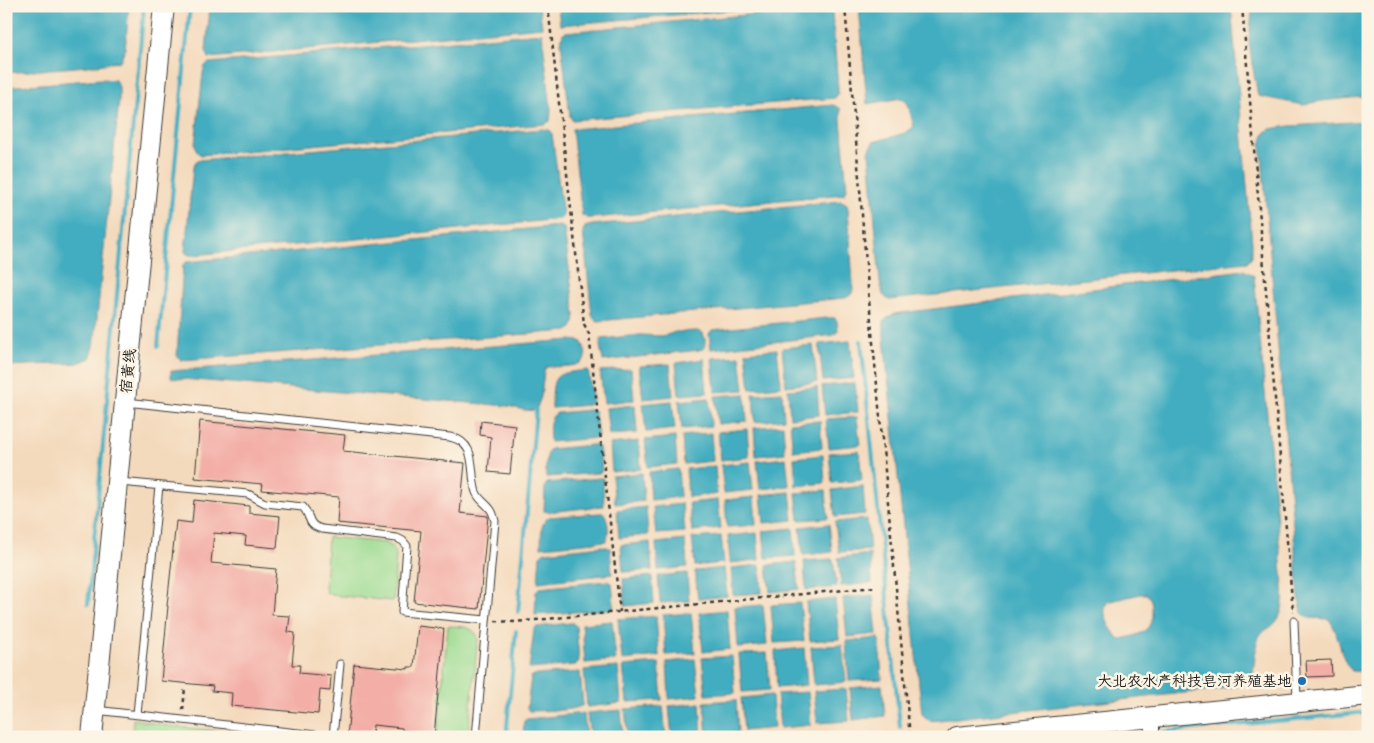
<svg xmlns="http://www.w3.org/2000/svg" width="1374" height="743" viewBox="0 0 1374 743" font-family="'Comic Neue','LXGW WenKai TC',sans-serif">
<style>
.green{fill:#9bdb91;stroke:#5c7c56}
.water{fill:#42adc0;stroke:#2f646e;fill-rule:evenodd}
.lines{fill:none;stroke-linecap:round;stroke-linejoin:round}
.stream{stroke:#42adc0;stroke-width:4}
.building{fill:#f3afa7}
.lane-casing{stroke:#3c3834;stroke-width:9}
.street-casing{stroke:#3c3834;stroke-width:16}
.secondary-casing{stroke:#3c3834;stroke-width:22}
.path{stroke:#3c3834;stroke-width:2.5;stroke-dasharray:4 4;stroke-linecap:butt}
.lane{stroke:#fff;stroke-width:7}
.street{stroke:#fff;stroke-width:14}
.secondary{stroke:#fff;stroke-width:20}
.poi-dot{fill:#1f6fb2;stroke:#fcf5e5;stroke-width:2}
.labels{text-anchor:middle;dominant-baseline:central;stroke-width:5;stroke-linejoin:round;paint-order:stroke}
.street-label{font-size:15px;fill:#1c1c1c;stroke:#fcf5e5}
.poi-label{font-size:15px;fill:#1c1c1c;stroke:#fcf5e5;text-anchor:end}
</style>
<rect width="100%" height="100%" fill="#fcf5e5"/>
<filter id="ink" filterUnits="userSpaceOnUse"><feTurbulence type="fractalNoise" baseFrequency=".02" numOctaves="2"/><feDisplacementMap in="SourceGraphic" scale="10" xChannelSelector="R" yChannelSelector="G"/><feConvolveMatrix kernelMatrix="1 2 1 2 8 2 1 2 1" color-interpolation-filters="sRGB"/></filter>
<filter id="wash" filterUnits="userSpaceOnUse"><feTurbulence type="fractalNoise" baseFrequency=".0096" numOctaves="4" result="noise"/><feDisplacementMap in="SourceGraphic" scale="20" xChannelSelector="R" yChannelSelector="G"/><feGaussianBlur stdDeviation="1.12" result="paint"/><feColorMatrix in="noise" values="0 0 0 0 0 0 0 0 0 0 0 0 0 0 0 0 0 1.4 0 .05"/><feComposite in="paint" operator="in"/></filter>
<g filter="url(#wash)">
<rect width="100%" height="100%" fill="#f4dabd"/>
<path class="green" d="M328,537L386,543C392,546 394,548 396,555L393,601L332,595L326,592L325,585Z
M448,626C460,627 472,625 478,637L468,737H437Z
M133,719L169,726L278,737H132Z"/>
<path class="water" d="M6,6H129L125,50L120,61L98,65L6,73Z
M210,6H539L542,27L209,58L206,51Z
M558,6H777L560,25Z
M859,6H1231L1252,243V256L1247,262L889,300L883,295L880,282L869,151L873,142L905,133L914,127L908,104L902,98L867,104Z
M1251,6H1368V104L1362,97L1321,101L1303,105L1258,96C1255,78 1251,60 1249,42C1249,30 1253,18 1251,6Z
M829,7L832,13L838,88V94L835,98L572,120L570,116L561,42L563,33L566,32Z
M542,33L551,109L550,121L545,124L201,155C196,152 196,149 195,144L203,73L205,66L209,63Z
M101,79L115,80L119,87V100L94,347L90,358L78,363L6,366V87Z
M833,105L840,108L847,189L844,194L593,218H587L582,215L572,129Z
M1368,121V672L1352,671C1339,659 1341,635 1329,619L1309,618L1302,613L1299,597L1261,145L1264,134L1270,129L1290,126Z
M542,129L549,130L552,134L563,216L560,219L194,255H189L185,252L193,167L195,163L199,160Z
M842,201L847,204L848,209L853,284C853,292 853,295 845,298L598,321L594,319L592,315L583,231L585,227L592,225Z
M559,226L564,228L575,315C574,322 575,327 568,331L181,360L177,356L183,265L186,262Z
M1244,270L1254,276L1282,573C1283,591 1287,612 1273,625C1269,629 1263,630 1260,635C1255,644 1255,665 1252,677L1241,685L1220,689L930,721L922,714L884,338V321L893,314ZM1140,594H1147C1152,600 1152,605 1152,612C1153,634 1135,635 1119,640C1111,628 1100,616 1107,602Z
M826,318H835L837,321L838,331L834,335L711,349L709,334L712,330Z
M697,331L703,333L705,339V348L699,350L603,361L600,346L601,339L640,335L664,336L675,332Z
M570,340L581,341C598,370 564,366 546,367L544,371L541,397L536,410C527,412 517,408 508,406L171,378V371Z
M850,341L854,378L823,381L819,344Z
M813,345L817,382L786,386L782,348Z
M777,349L781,386L750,389L746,352Z
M740,356L744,390L715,392L712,358Z
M704,359L707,393L679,395L676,363Z
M670,364L673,396L643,399L639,366Z
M631,369L634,400L604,403L600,371Z
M588,370L593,401L589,405L552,408C552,372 554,374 588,370Z
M855,383L858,412L825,415L822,386Z
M817,387L819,415L790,418L788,390Z
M782,392L784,419L755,422L753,394Z
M745,394L747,421L718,424L715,396Z
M709,398L711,426L682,429L679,401Z
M672,401L675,429L646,432L643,404Z
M635,405L637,433L609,435L606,408Z
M589,410H594L595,412L598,436L597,438L550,442C550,432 547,418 557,413Z
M857,417L860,445L829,448L826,419Z
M820,421L822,448L793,451L790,423Z
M783,425L785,453L756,456L754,428Z
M747,429L749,457L721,460L718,432Z
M711,433L713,461L684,464L682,436Z
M675,437L677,464L648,467L645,440Z
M639,441L641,469L612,472L610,444Z
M592,445H597L599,447L602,471L599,473L546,477C546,468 545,458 550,449Z
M859,451L862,480L832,483L829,453Z
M823,455L825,483L796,486L794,458Z
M786,458L789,486L760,489L757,461Z
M750,462L753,490L724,493L721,465Z
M715,466L717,494L688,497L686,469Z
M678,469L680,497L651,500L649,472Z
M642,473L644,501L615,504L612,476Z
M600,478H603L604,506L548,512L544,511L545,487L547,483Z
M863,486L865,514L835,517L832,490Z
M826,490L828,518L799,520L796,493Z
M790,492L793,520L764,523L761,495Z
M754,497L756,525L727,527L725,500Z
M718,500L721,528L692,531L689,503Z
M682,504L685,532L656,534L653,507Z
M646,507L648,535L619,538L617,510Z
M600,513H604C608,519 610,534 606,541L541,547C542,537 539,523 549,517Z
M867,519L870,550L839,552L835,522Z
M829,524L832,552L803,555L800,527Z
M793,528L795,556L766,558L763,531Z
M757,533L759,560L730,563L728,536Z
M721,536L724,563L695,566L692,538Z
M685,540L687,567L658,570L656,543Z
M650,542L652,570L623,572L621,545Z
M603,546L610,548L612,574L538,582L540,556L545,552Z
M870,554L872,583L841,586L838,558Z
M833,559L837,587L806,590L804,561Z
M796,562L799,589L770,592L767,565Z
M760,565L762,593L733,595L731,568Z
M724,568L727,596L698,599L695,571Z
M687,573L689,601L660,603L658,576Z
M652,576L654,603L625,606L623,579Z
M607,581L612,583L614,604L613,609L535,615L536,592L539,588Z
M873,595L877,634L847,637L843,598Z
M835,599L839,639L810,641L806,602Z
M800,603L804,641L774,643L771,605Z
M763,605L767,645L738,648L735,607Z
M727,610L730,649L703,652L699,613Z
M691,613L695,653L666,655L663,615Z
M656,616L659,656L622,660L618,619Z
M612,621L616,660L585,663L582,624Z
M570,623H573L576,627L579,659L578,663L575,665L529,669L534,630L536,627Z
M879,638L882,679L849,681L846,641Z
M842,645L846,682L814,685L811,647Z
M804,648L807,685L777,688L775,651Z
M767,653L770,690L742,692L739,654Z
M732,656L735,693L706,695L702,658Z
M695,659L699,696L669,699L667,662Z
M659,663L662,700L627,702L623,666Z
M618,667L621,703L587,707L584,670Z
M580,672L583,705C572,712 543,710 529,711L527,708L531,677L534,675Z
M882,685L885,716L853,720L850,688Z
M846,689L849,721L817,723L814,691Z
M808,692L811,725L780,728L777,694Z
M772,695L774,728L744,731L741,698Z
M736,700L738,733L707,736L704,702Z
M700,703L702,737H672L669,706Z
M663,706L666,737H628L625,709Z
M621,710L623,737H590L587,713Z
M584,713L586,737H523L524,721L527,719Z"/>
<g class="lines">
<path class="stream" d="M861,341L900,727
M158,346L190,6
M88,604L144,6
M518,612L536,410
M1163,732L1368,712
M506,737L516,631
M1120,737L1142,735"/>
</g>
<g id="blocks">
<path class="building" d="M200,421L345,435L343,451L465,463L460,513L488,516L479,609L414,602L421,531L337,523L339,497L262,490L263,484L195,478Z
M481,421L515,425L510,474L488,472L491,437L480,435Z
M194,500L249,506V513L280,516L277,548L245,545L246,536L214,533L211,563L276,569L272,615L290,616L288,632L295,633L292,665H300L299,673L331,676L330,691L320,690L318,714L231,706L232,693L212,691L213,686L161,681L168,606H167L176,521L192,523Z
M418,626L444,629L434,737H407L408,731L402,730V728L373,725L372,737H347L354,664L408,669V667H414Z
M1331,660L1332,676L1307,677L1306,661Z"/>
</g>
</g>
<g filter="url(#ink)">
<use href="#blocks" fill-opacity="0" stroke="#3c3834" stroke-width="1"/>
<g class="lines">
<defs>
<path id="lane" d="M126,402L450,437C479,443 469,472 476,492C479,500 486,503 491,510C493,513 494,517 495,521L476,737
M120,482L248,494L265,503L303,507C312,517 306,525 322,529L397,538L403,541L407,546L402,612L486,620
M1294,621L1297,700
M95,710L333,737
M137,714L159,486
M333,737L340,664"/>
<path id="street" d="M1152,737V717"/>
<path id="secondary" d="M92,737L164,6
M957,737L1368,695"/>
</defs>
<use href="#lane" class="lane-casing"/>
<use href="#street" class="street-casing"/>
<use href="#secondary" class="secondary-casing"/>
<path class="path" d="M548,6L584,324L589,334L620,612
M845,6L869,300L910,737
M1242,6L1293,612
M495,621L515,622L875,587
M183,710L185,687"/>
<use href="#lane" class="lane"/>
<use href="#street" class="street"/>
<use href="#secondary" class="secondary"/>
</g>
</g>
<circle class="poi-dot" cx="1302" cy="681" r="5"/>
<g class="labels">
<g class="street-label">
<text transform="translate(128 371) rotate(-84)">宿黄线</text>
</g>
<g class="poi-label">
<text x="1292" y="681">大北农水产科技皂河养殖基地</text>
</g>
</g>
<rect width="1374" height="743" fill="none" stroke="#fcf5e5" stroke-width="25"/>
</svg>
